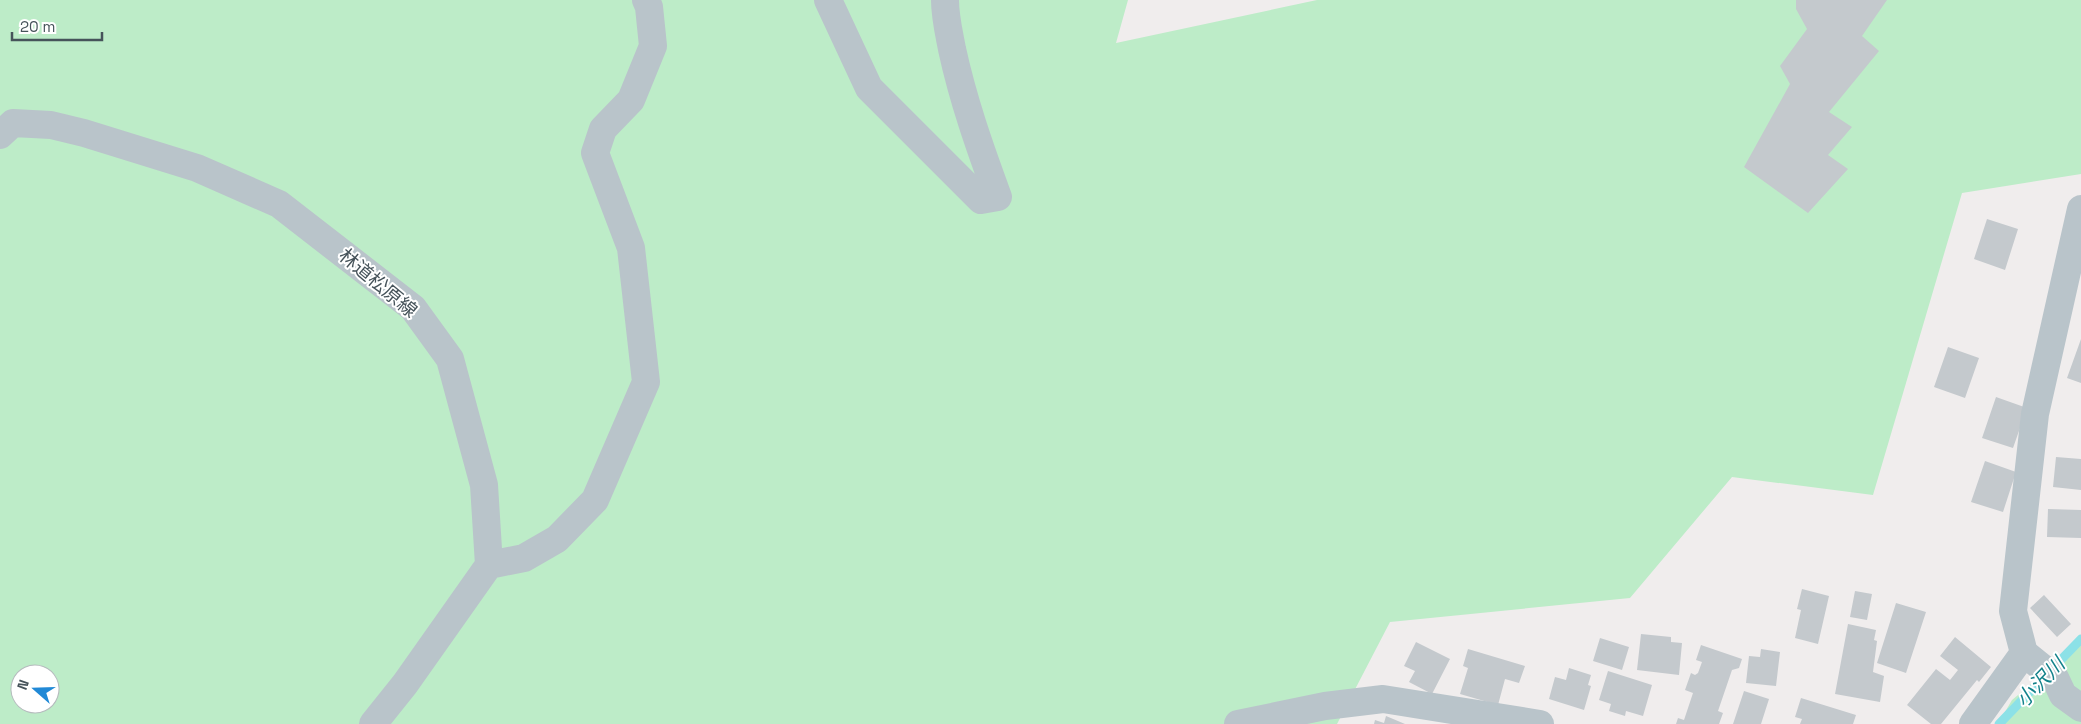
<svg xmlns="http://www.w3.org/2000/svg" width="2081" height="724" viewBox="0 0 2081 724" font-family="'Space Grotesk','Noto Sans JP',sans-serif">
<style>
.green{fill:#bdecc8;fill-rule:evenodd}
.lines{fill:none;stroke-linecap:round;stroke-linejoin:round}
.stream{stroke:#8ce1e7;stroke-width:9}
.building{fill:#c4c9cd}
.minor{stroke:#b9c4ca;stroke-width:28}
.labels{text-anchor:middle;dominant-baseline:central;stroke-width:4;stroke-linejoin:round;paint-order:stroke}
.street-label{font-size:19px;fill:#46535a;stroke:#fff}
.water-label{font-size:20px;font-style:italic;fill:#13828b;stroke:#fff}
</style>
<rect width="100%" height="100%" fill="#f0eded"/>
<path class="green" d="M0,0H1128L1116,43L1317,0H2081V174L1962,193L1873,495L1732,477L1630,598L1390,622L1337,724H0ZM20,674H50V704H20Z
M2081,643V724H1998L2012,700Z"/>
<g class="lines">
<path class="stream" d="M1999,724L2081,639"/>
</g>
<path class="building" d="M1796,0H1887L1862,36L1879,51L1829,112L1852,127L1828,155L1848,169L1808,213L1744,167L1790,84L1780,66L1807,29L1796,9Z
M1987,219L2018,229L2005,270L1974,259Z
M2081,339V383L2067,378Z
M1948,347L1979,358L1965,398L1934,387Z
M1996,397L2027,408L2013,448L1982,438Z
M2056,457L2081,459V490L2053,487Z
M1985,461L2016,472L2003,512L1971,502Z
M2048,509L2081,510V538L2047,537Z
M1802,589L1829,596L1818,644L1795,638L1801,610L1797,609Z
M1855,591L1872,594L1867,620L1850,617Z
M2044,595L2071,624L2057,637L2030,608Z
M1896,603L1926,612L1906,673L1877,663Z
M1848,624L1876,630L1874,640L1877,641L1873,672L1884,676L1880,702L1835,694Z
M1641,634L1671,637V642L1682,643L1679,675L1637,670Z
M1955,637L1991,667L1979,682L1977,680L1941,724H1931L1907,705L1936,669L1950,680L1958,670L1940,656Z
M1600,638L1629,647L1622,670L1593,661Z
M1416,642L1450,659L1432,694L1409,682L1415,671L1404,666Z
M1701,645L1742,659L1739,668L1732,670L1718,711L1723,713L1719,724H1676L1678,718L1684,720L1693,693L1685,690L1691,673L1695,675L1698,673L1702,662L1696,660Z
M1468,649L1525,666L1519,683L1505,679L1498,705L1460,694L1468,668L1463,666Z
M1761,649L1780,652L1776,686L1746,683L1749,656L1760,657Z
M1569,668L1591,675L1588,685L1591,686L1584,710L1549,699L1555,677L1566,680Z
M1608,671L1652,685L1643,716L1626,711L1625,716L1609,711L1611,704L1599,700Z
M1744,691L1769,699L1761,724H1733Z
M1801,698L1856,715L1853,724H1800L1802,719L1795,717Z
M1386,716L1405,724H1374L1375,720L1384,723Z"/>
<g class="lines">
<path class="minor" d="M828,0L869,88L981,200L998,197C980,148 963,100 952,49C949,33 945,17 945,0
M0,135L13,123L51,125L84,133L197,168L279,204L413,308L450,359L484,485L489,565L405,684L373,724
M2081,209L2035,414L2013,611L2024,653L2055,678L2063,695L2081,708
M489,565L524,558L557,539L595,500L646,382L631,248L595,153L603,129L631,100L653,46L649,7L646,0
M1238,724L1325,706L1383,699L1540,724
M1973,724L2024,653"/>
</g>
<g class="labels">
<g class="street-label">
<text transform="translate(378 283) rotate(40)">林道松原線</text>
</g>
<g class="water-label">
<text transform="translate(2040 682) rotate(-46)">小沢川</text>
</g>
</g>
<g transform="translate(35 689) rotate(290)"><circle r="24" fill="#ffffff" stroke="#b5babd"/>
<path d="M0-4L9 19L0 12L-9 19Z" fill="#2189d6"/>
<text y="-8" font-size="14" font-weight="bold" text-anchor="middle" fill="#46535a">N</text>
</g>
<path d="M12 32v8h90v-8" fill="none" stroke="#46535a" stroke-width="2.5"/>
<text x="20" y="32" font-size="15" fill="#46535a" stroke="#ffffff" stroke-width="4" paint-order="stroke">20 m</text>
</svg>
